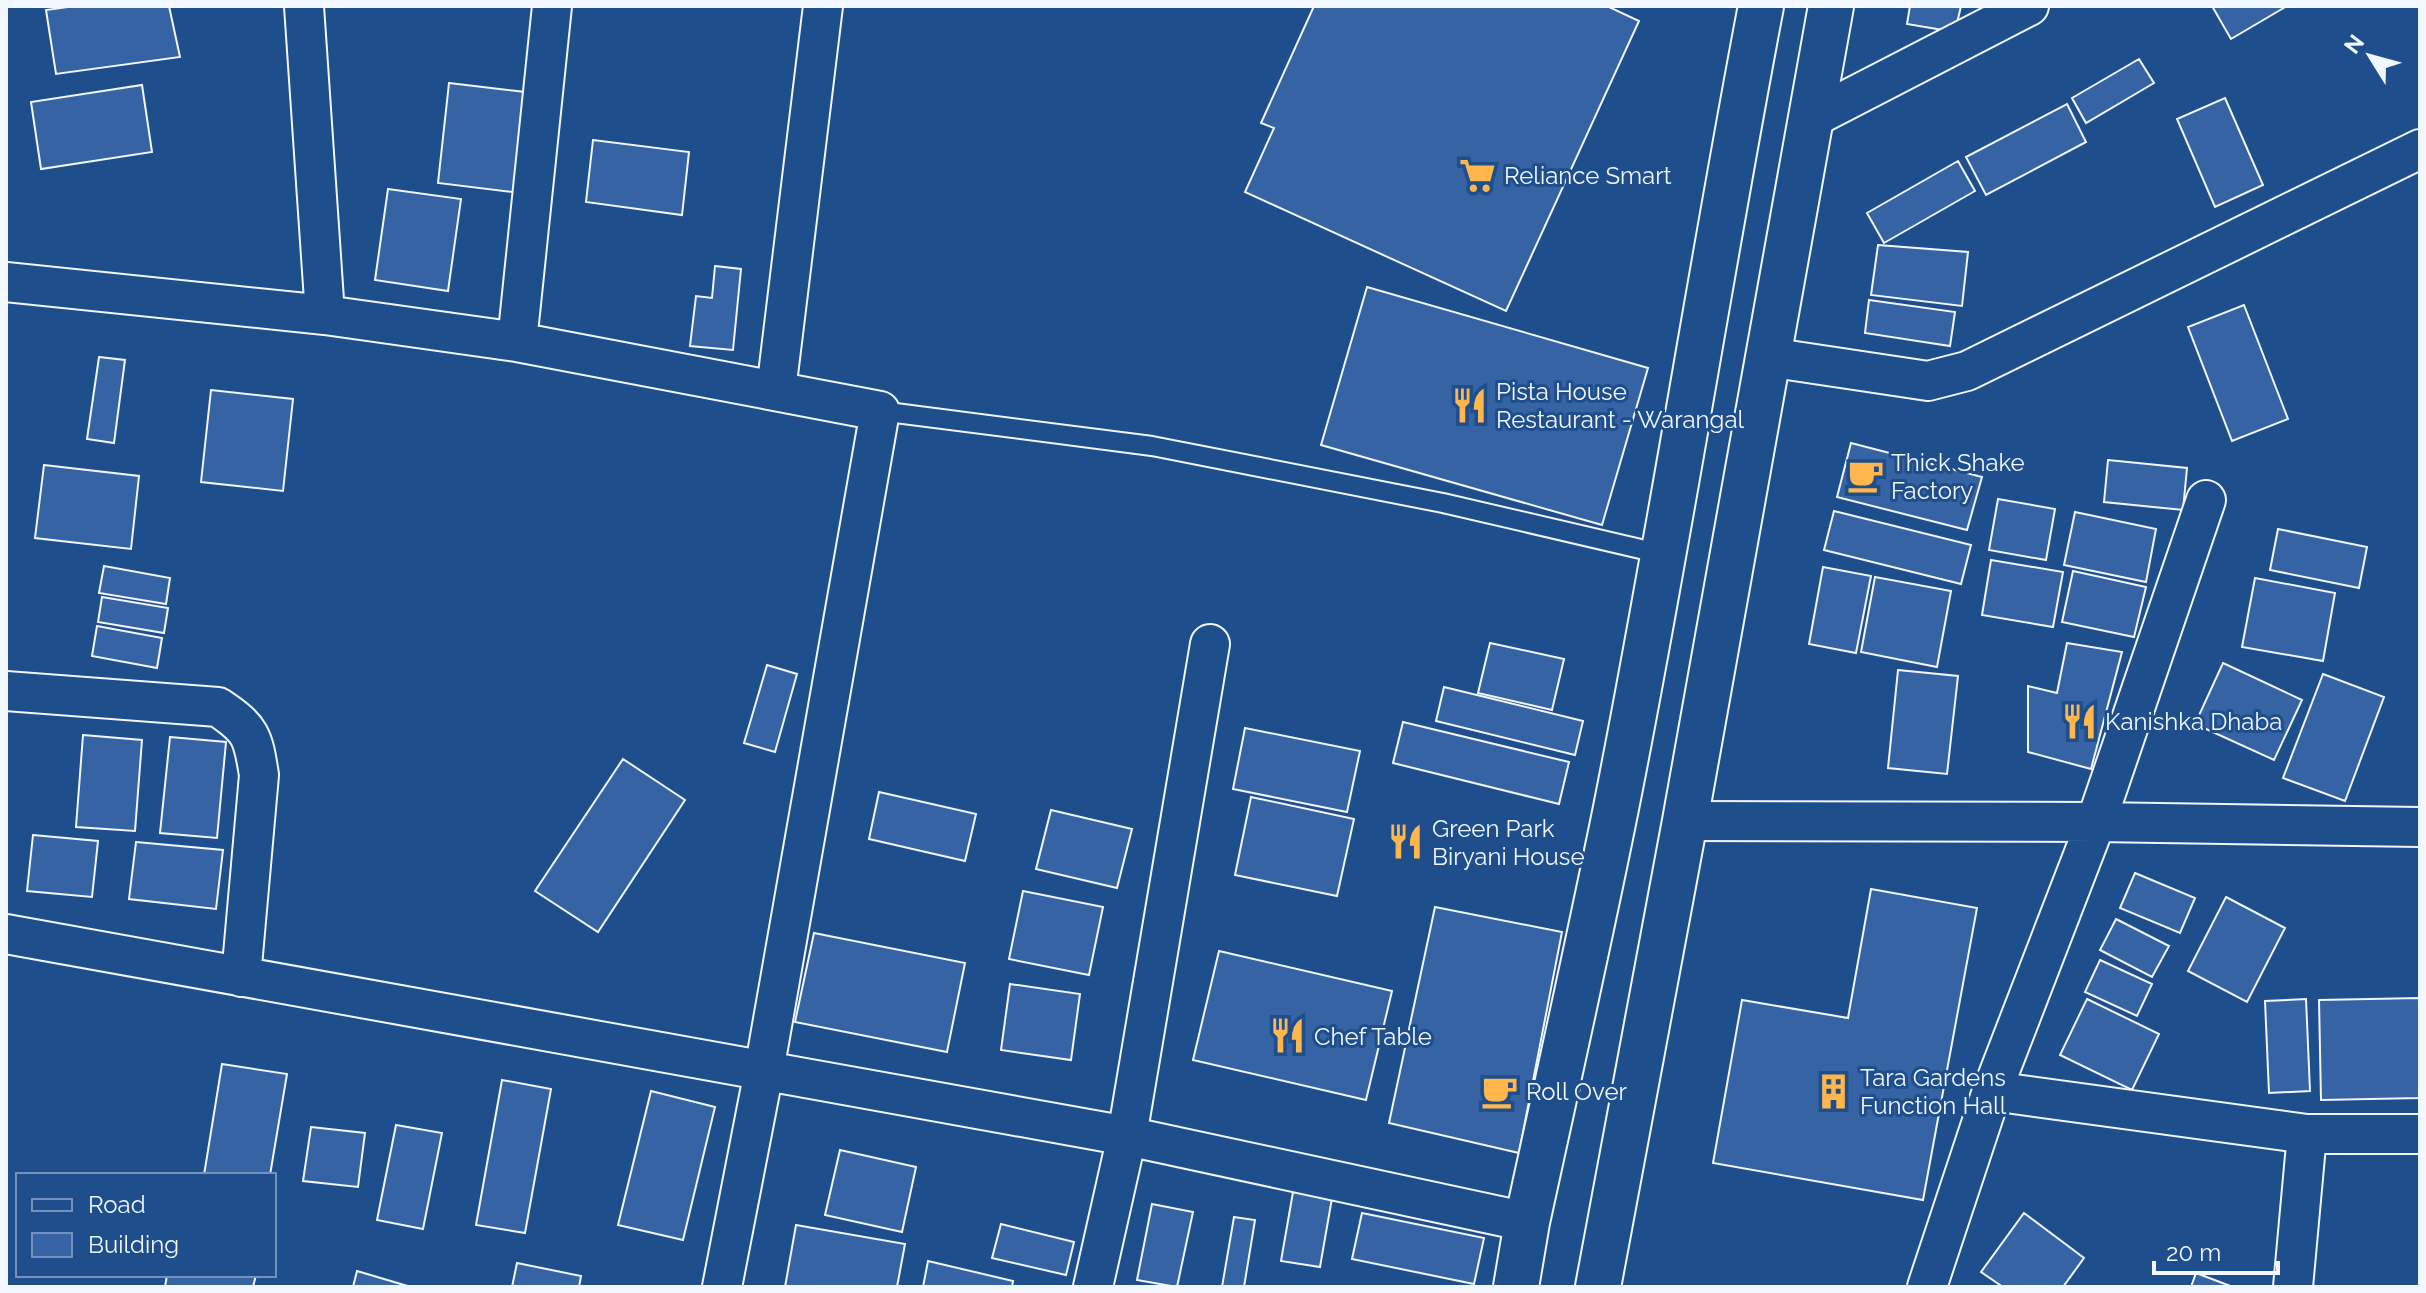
<svg xmlns="http://www.w3.org/2000/svg" width="2426" height="1293" viewBox="0 0 2426 1293" font-family="Raleway,sans-serif">
<style>
.building{fill:#3563a3;stroke:#f2f6ff;stroke-width:2}
.lines{fill:none;stroke-linecap:round;stroke-linejoin:round}
.service-casing{stroke:#f2f6ff;stroke-width:22}
.minor-casing{stroke:#f2f6ff;stroke-width:42}
.primary-casing{stroke:#f2f6ff;stroke-width:48}
.service{stroke:#1f4e8c;stroke-width:18}
.minor{stroke:#1f4e8c;stroke-width:38}
.primary{stroke:#1f4e8c;stroke-width:44}
.labels{text-anchor:middle;dominant-baseline:central;stroke-width:6;stroke-linejoin:round;paint-order:stroke}
.poi-label{font-size:24px;fill:#f2f6ff;stroke:#1f4e8c;text-anchor:start}
</style>
<rect width="100%" height="100%" fill="#1f4e8c"/>
<path class="building" d="M75,6H169L180,57L56,74L46,10Z
M1314,6H1607L1639,21L1506,311L1245,192L1274,128L1261,123Z
M1910,6H1961L1955,32L1907,24Z
M2212,6H2287L2231,39Z
M2139,59L2154,83L2086,123L2072,98Z
M449,83L525,92L513,192L438,183Z
M142,85L152,152L41,169L31,102Z
M2225,98L2263,185L2215,207L2177,119Z
M2067,104L2086,142L1986,195L1966,157Z
M593,140L689,152L682,215L586,202Z
M1958,161L1975,191L1884,243L1867,213Z
M388,189L461,199L448,291L375,280Z
M1878,245L1968,252L1962,306L1871,295Z
M715,266L741,269L733,350L690,346L696,296L712,298Z
M1367,287L1648,368L1602,525L1321,445Z
M1869,300L1955,312L1950,346L1865,333Z
M2244,305L2288,419L2232,441L2188,327Z
M99,357L125,360L114,443L87,439Z
M211,390L293,399L283,491L201,482Z
M1851,443L1982,477L1967,530L1837,497Z
M2108,460L2187,468L2183,510L2104,502Z
M44,465L139,476L131,549L35,538Z
M1998,499L2055,509L2046,560L1989,550Z
M1834,511L1971,545L1961,584L1824,550Z
M2075,512L2156,529L2146,582L2064,565Z
M2278,529L2367,547L2359,588L2270,570Z
M1991,560L2063,572L2053,627L1982,615Z
M104,566L170,578L166,604L99,593Z
M1823,567L1871,576L1856,653L1809,644Z
M2073,571L2146,587L2134,637L2062,622Z
M1875,577L1951,591L1937,667L1861,652Z
M2255,578L2335,593L2323,661L2242,647Z
M102,597L168,608L164,633L98,622Z
M97,626L162,638L157,668L92,656Z
M1490,643L1564,659L1552,710L1478,693Z
M2067,643L2122,652L2091,769L2028,752V686L2057,693Z
M2223,663L2302,700L2274,760L2195,724Z
M767,665L797,674L775,752L744,743Z
M1898,670L1958,676L1947,774L1888,768Z
M2323,674L2384,697L2345,801L2283,778Z
M1444,687L1583,721L1575,755L1436,721Z
M1403,722L1569,762L1559,804L1393,763Z
M1245,728L1360,751L1347,812L1233,789Z
M83,735L142,740L135,831L76,827Z
M170,737L226,742L217,838L160,833Z
M623,759L685,800L598,932L535,891Z
M879,792L976,814L965,861L869,839Z
M1251,797L1354,819L1337,896L1235,875Z
M1051,810L1132,829L1117,888L1036,869Z
M33,835L98,841L92,897L27,891Z
M136,842L223,850L216,909L129,899Z
M2135,873L2195,898L2180,933L2120,908Z
M1871,889L1977,908L1923,1200L1713,1163L1742,1000L1848,1018Z
M1023,891L1103,907L1089,975L1009,959Z
M2226,897L2285,928L2247,1002L2188,971Z
M1435,907L1562,932L1519,1153L1389,1123Z
M2116,919L2169,946L2152,977L2100,950Z
M814,933L965,963L947,1052L795,1022Z
M1219,951L1392,991L1366,1100L1193,1060Z
M2100,960L2152,984L2137,1016L2085,992Z
M1010,984L1080,994L1071,1060L1001,1050Z
M2420,998V1098L2321,1100L2319,1000Z
M2087,999L2159,1034L2132,1090L2060,1055Z
M2306,999L2310,1091L2269,1093L2265,1001Z
M222,1064L287,1074L270,1175H204Z
M502,1080L551,1089L525,1233L476,1225Z
M651,1091L715,1107L683,1240L618,1225Z
M396,1125L442,1133L423,1229L377,1220Z
M311,1127L365,1133L358,1187L303,1181Z
M840,1150L916,1167L902,1232L825,1215Z
M1293,1192L1332,1198L1320,1267L1281,1261Z
M1152,1204L1193,1212L1177,1287L1137,1280Z
M1362,1213L1484,1238L1474,1284L1352,1259Z
M2024,1213L2084,1258L2063,1287H2003L1981,1272Z
M1234,1217L1255,1220L1244,1287H1222Z
M1001,1224L1074,1242L1066,1275L992,1258Z
M796,1225L905,1244L897,1287H785Z
M928,1261L1013,1281L1012,1287H923Z
M517,1263L581,1276L579,1287H512Z
M357,1271L411,1287H353Z
M2196,1273L2233,1287H2191Z
M167,1275H256L253,1287H165Z"/>
<g class="lines">
<defs>
<path id="service" d="M880,411L1152,446L1443,503L1662,554"/>
<path id="minor" d="M304,6L325,315
M1810,119L2029,6
M6,282L325,315L517,342L880,411L764,1071L722,1287
M517,342L552,6
M1768,357L1928,381L1967,371L2420,149
M776,391L823,6
M6,691L218,707C251,729 253,736 259,775L241,977
M1685,821L2096,822L2420,827
M6,934L1127,1136L1527,1222
M1992,1091L2307,1134H2420
M1093,1287L1127,1136L1210,644
M1927,1287L1992,1091L2096,822L2206,500
M2293,1287L2307,1134"/>
<path id="primary" d="M1516,1287L1527,1222C1557,1084 1588,947 1616,808C1669,542 1710,273 1761,6
M1598,1287L1685,821L1831,6"/>
</defs>
<use href="#service" class="service-casing"/>
<use href="#minor" class="minor-casing"/>
<use href="#primary" class="primary-casing"/>
<use href="#service" class="service"/>
<use href="#minor" class="minor"/>
<use href="#primary" class="primary"/>
</g>
<defs>
<symbol id="supermarket-bare" viewBox="-9 -9 18 18"><path d="M-6-5.5h2.5l.6 2H6L4.5 2H-2.5L-4.4-4H-6ZM-1.5 3.2a1.3 1.3 0 1 0 .1 0ZM3 3.2a1.3 1.3 0 1 0 .1 0Z" fill="#ffb74d" stroke="#1f4e8c" stroke-width="2.5" paint-order="stroke"/></symbol>
<symbol id="restaurant-bare" viewBox="-9 -9 18 18"><path d="M-5-6h1v4h1v-4h1v4h1v-4h1v5L-1.5 .5V6h-2V.5L-5-1ZM5-6V6H3V1.5H1.5Q1.5-4 5-6Z" fill="#ffb74d" stroke="#1f4e8c" stroke-width="2.5" paint-order="stroke"/></symbol>
<symbol id="cafe-bare" viewBox="-9 -9 18 18"><path d="M-5.5-4.5H6V0H3Q3 3.5 0 3.5H-2.5Q-5.5 3.5-5.5 0ZM3-3.2v2h1.7v-2ZM-6 4.5H4V6H-6Z" fill="#ffb74d" stroke="#1f4e8c" stroke-width="2.5" paint-order="stroke"/></symbol>
<symbol id="building-bare" viewBox="-9 -9 18 18"><path d="M-4-6H4V6H1V3H-1V6H-4ZM-2.5-4.3h1.7v1.8h-1.7ZM.8-4.3h1.7v1.8H.8ZM-2.5-1h1.7V.8h-1.7ZM.8-1h1.7V.8H.8Z" fill="#ffb74d" stroke="#1f4e8c" stroke-width="2.5" paint-order="stroke"/></symbol>
</defs>
<g fill-rule="evenodd">
<use href="#supermarket-bare" x="1452" y="150" width="51" height="51"/>
<use href="#restaurant-bare" x="1444" y="380" width="51" height="51"/>
<use href="#cafe-bare" x="1840" y="450" width="51" height="51"/>
<use href="#restaurant-bare" x="2054" y="696" width="51" height="51"/>
<use href="#restaurant-bare" x="1380" y="816" width="51" height="51"/>
<use href="#restaurant-bare" x="1262" y="1010" width="51" height="51"/>
<use href="#cafe-bare" x="1474" y="1066" width="51" height="51"/>
<use href="#building-bare" x="1808" y="1066" width="51" height="51"/>
</g>
<g class="labels">
<g class="poi-label">
<text x="1504" y="175">Reliance Smart</text>
<text x="1496" y="391">Pista House<tspan x="1496" dy="28">Restaurant - Warangal</tspan></text>
<text x="1891" y="462">Thick Shake<tspan x="1891" dy="28">Factory</tspan></text>
<text x="2105" y="721">Kanishka Dhaba</text>
<text x="1432" y="828">Green Park<tspan x="1432" dy="28">Biryani House</tspan></text>
<text x="1314" y="1036">Chef Table</text>
<text x="1860" y="1077">Tara Gardens<tspan x="1860" dy="28">Function Hall</tspan></text>
<text x="1526" y="1091">Roll Over</text>
</g>
</g>
<rect width="2426" height="1293" fill="none" stroke="#f2f6ff" stroke-width="16"/>
<rect x="16" y="1173" width="260" height="104" fill="#1f4e8c" stroke="#7391ba" stroke-width="2"/>
<rect x="32" y="1199" width="40" height="12" fill="#1f4e8c" stroke="#7391ba" stroke-width="2"/>
<text x="88" y="1213" font-size="24" fill="#f2f6ff">Road</text>
<rect x="32" y="1233" width="40" height="24" fill="#3563a3" stroke="#7391ba" stroke-width="2"/>
<text x="88" y="1253" font-size="24" fill="#f2f6ff">Building</text>
<g transform="translate(2370 56) rotate(307)" stroke="#1f4e8c" stroke-width="6" paint-order="stroke">
<path d="M0-6L14 30L0 20L-14 30Z" fill="#f2f6ff"/>
<text y="-12" font-size="22" font-weight="bold" text-anchor="middle" fill="#f2f6ff">N</text>
</g>
<path d="M2154 1261v12h124v-12" fill="none" stroke="#f2f6ff" stroke-width="4"/>
<text x="2166" y="1261" font-size="24" fill="#f2f6ff" stroke="#1f4e8c" stroke-width="6" paint-order="stroke">20 m</text>
</svg>
